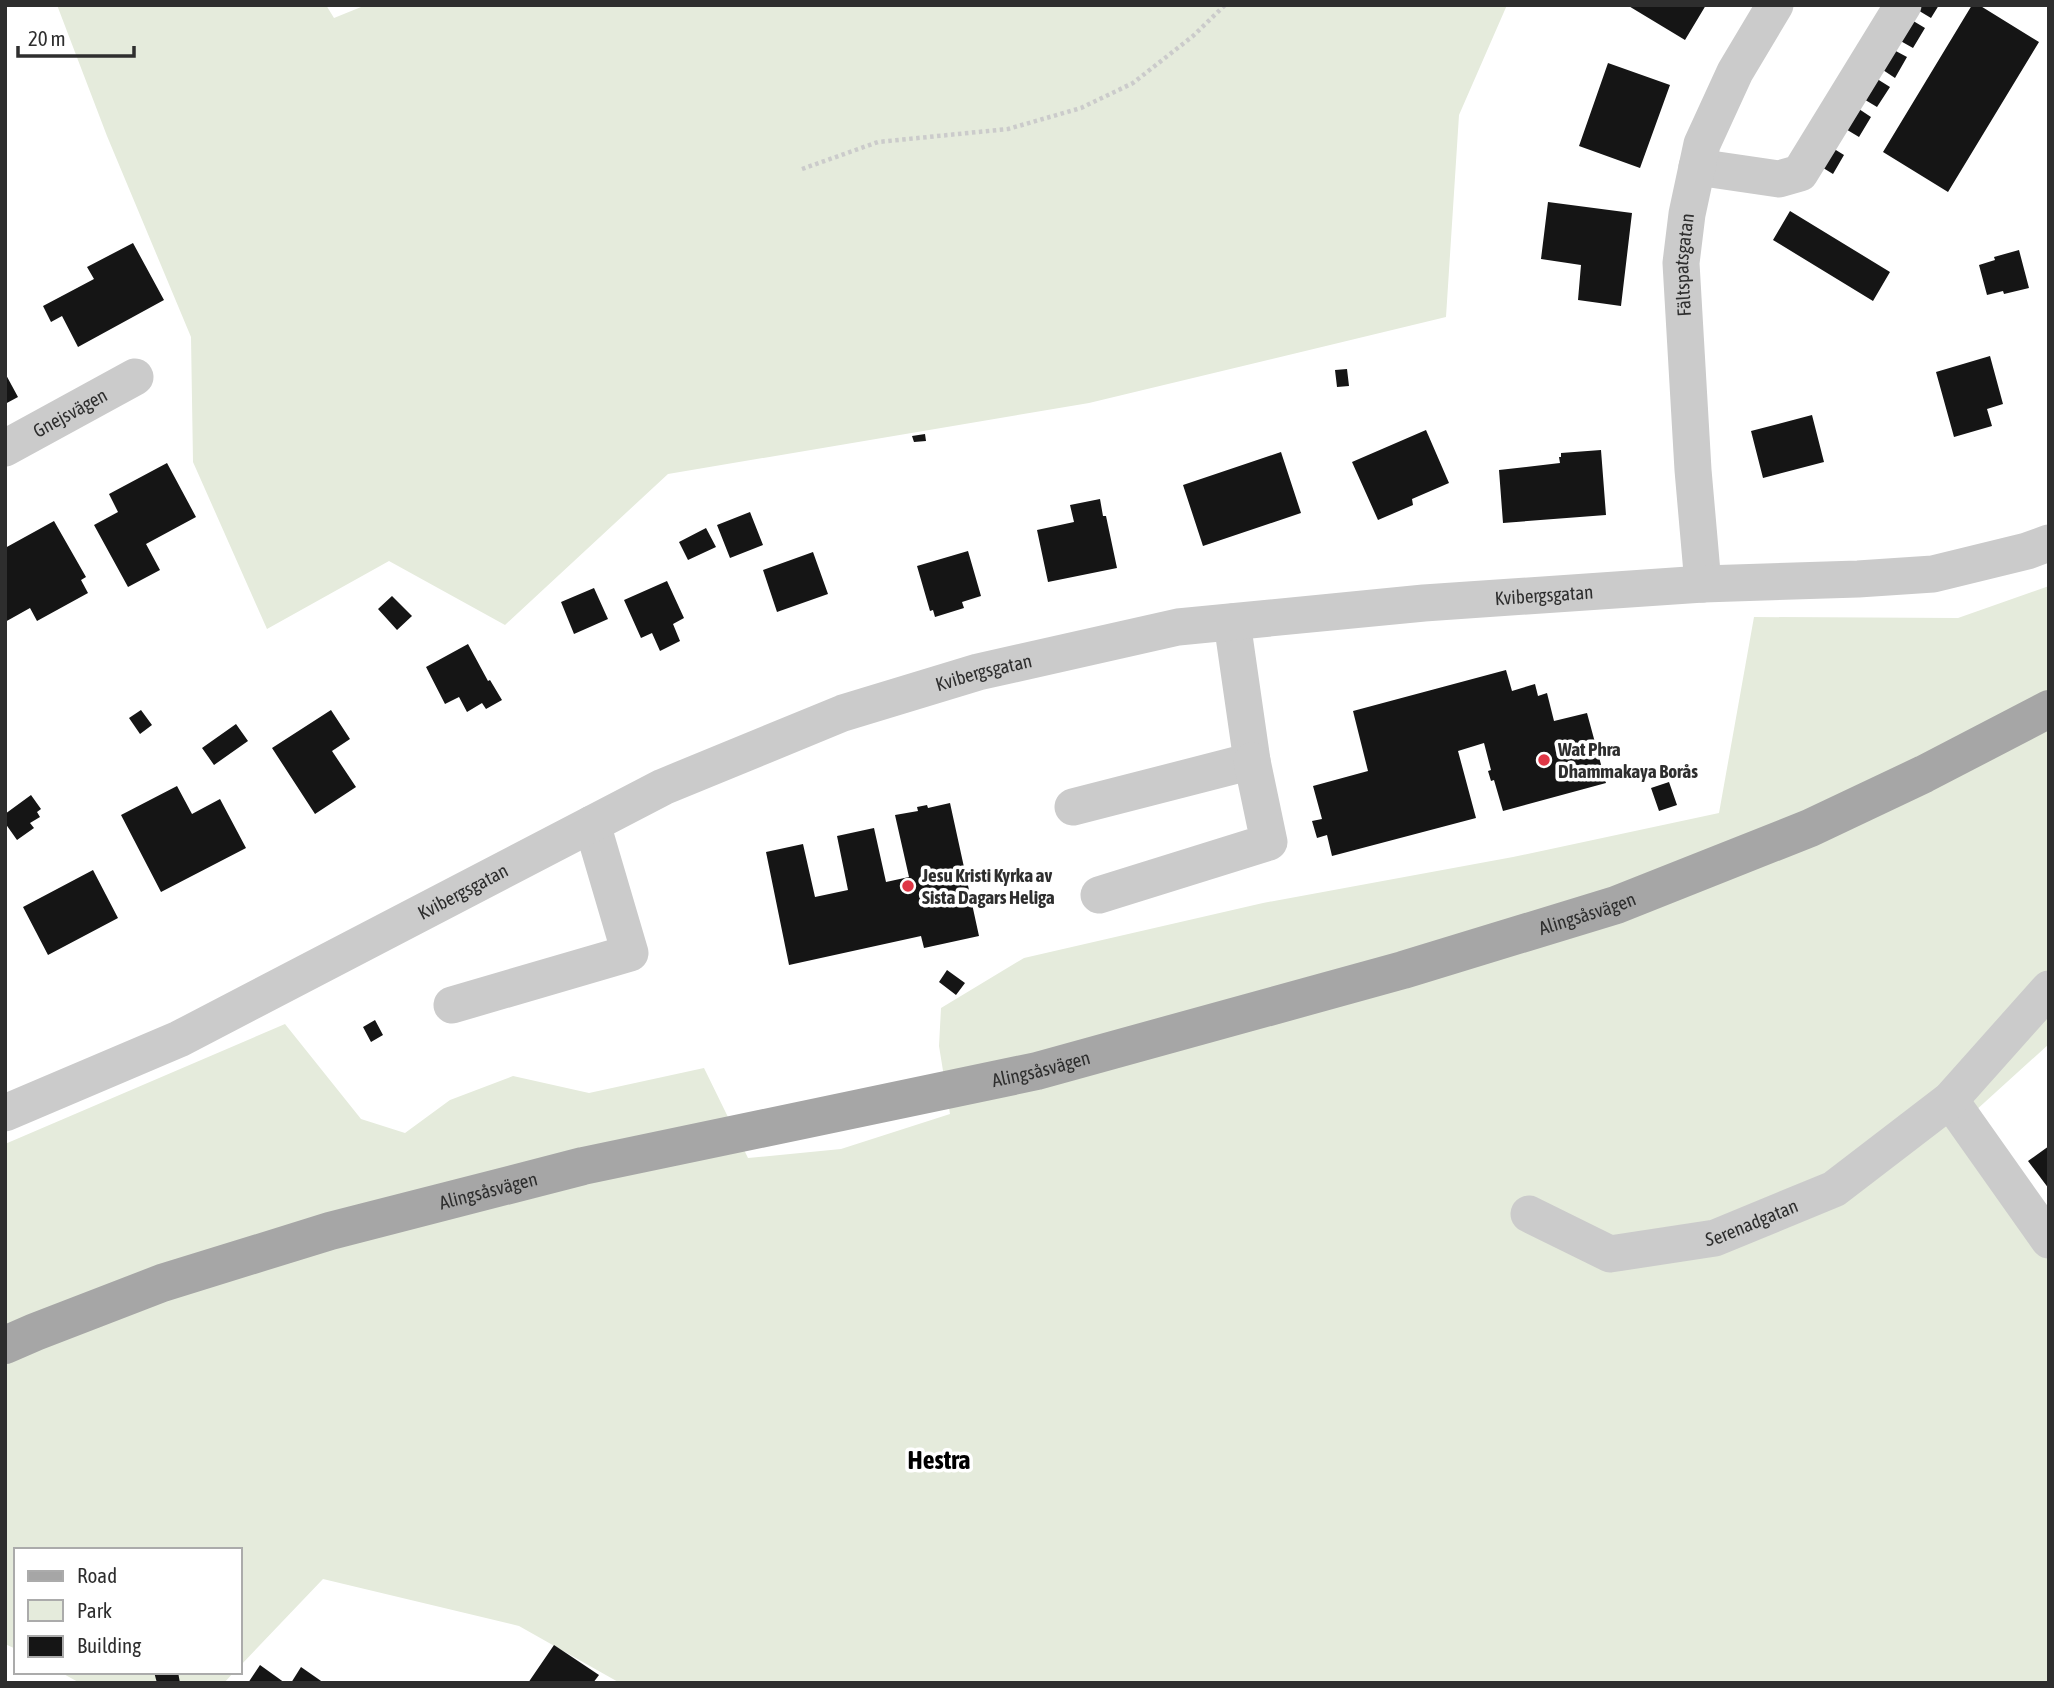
<svg xmlns="http://www.w3.org/2000/svg" width="2054" height="1688" viewBox="0 0 2054 1688" font-family="'Asap Condensed',sans-serif">
<style>
.green{fill:#e5ebdc}
.building{fill:#151515}
.lines{fill:none;stroke-linecap:round;stroke-linejoin:round}
.path{stroke:#cbcbcb;stroke-width:4.5;stroke-dasharray:3.5 3.5;stroke-linecap:butt}
.minor{stroke:#cbcbcb;stroke-width:37}
.major{stroke:#a6a6a6;stroke-width:38}
.poi-dot{fill:#df3746;stroke:#fff;stroke-width:2.5}
.labels{text-anchor:middle;dominant-baseline:central;stroke-width:7;stroke-linejoin:round;paint-order:stroke}
.street-label{font-size:19px;fill:#2e2e2e;stroke:#fff}
.poi-label{font-size:19px;font-weight:bold;fill:#2e2e2e;stroke:#fff;text-anchor:start}
.district-label{font-size:26px;font-weight:bold;fill:#000;stroke:#fff}
</style>
<rect width="100%" height="100%" fill="#fff"/>
<path class="green" d="M57,5H326L334,18L366,5H1507L1459,115L1446,317L1089,403L668,474L505,625L389,561L267,629L193,462L191,337L107,136Z
M2049,586V1044L1974,1112L2049,1218V1683H620L519,1626L323,1579L240,1666V1550H16V1649L5,1644V1144L285,1024L361,1119L405,1133L450,1100L513,1076L589,1093L704,1068L748,1158L841,1149L950,1114L939,1046L941,1008L1024,958L1263,903L1513,857L1719,813L1754,617L1958,618Z
M60,1672H234L224,1683H80Z"/>
<path class="building" d="M1627,5H1706L1685,40Z
M1918,5H1939L1931,18L1916,9Z
M1972,5H1979L2039,42L1948,192L1883,152Z
M1910,19L1925,28L1913,48L1897,39Z
M1892,49L1907,57L1895,78L1880,68Z
M1608,63L1670,85L1640,168L1579,146Z
M1874,77L1890,87L1877,107L1862,98Z
M1856,107L1871,117L1859,137L1844,128Z
M1831,147L1844,155L1833,174L1820,166Z
M1548,202L1632,213L1621,306L1578,300L1581,265L1541,259Z
M1790,211L1890,272L1873,301L1773,240Z
M133,243L164,300L78,347L62,316L51,322L43,306L94,279L87,267Z
M2019,250L2029,288L2004,294L2003,291L1987,295L1979,265L1995,260L1994,257Z
M1990,356L2003,404L1987,409L1992,426L1954,437L1936,372Z
M1347,369L1349,386L1337,387L1335,370Z
M5,373L18,397L5,404Z
M1812,415L1824,462L1763,478L1751,431Z
M1426,430L1449,483L1412,499L1413,505L1378,520L1352,462Z
M925,434L926,441L914,442L912,436Z
M1601,450L1606,515L1503,523L1499,470L1560,463L1559,457H1561V453Z
M1281,452L1301,513L1203,546L1183,485Z
M167,463L196,517L146,544L160,570L128,587L94,525L118,512L109,494Z
M1100,499L1103,516H1106L1117,568L1048,582L1037,530L1074,522L1070,505Z
M750,512L763,545L730,558L717,525Z
M54,521L86,577L81,580L88,593L37,621L30,608L5,622V548Z
M706,528L716,547L688,560L679,542Z
M968,551L981,596L962,602L964,608L935,617L933,610L930,611L917,566Z
M813,552L828,594L777,612L763,570Z
M667,581L684,618L673,624L680,641L660,651L652,633L641,638L624,600Z
M594,588L608,619L574,634L561,602Z
M392,596L412,616L397,630L378,609Z
M468,644L488,681L490,680L502,700L486,709L482,703L467,712L459,697L445,704L426,667Z
M1506,670L1512,691L1535,684L1538,696L1547,693L1554,721L1587,713L1606,783L1503,811L1494,780L1491,781L1488,771L1491,770L1484,743L1458,751L1476,818L1332,856L1327,835L1317,838L1312,821L1322,819L1313,786L1368,771L1353,711Z
M141,710L152,725L140,734L129,718Z
M331,710L350,739L332,751L356,787L315,814L272,748Z
M236,724L248,741L214,765L202,748Z
M1669,782L1677,805L1659,811L1651,788Z
M177,786L192,814L220,799L246,848L161,892L121,815Z
M31,795L41,809L37,812L40,817L30,823L34,828L17,840L5,823V814Z
M950,803L979,936L924,948L921,936L789,965L766,852L803,844L815,897L848,890L837,836L874,828L886,882L909,877L895,815L918,811L917,807L927,805L928,808Z
M93,870L118,918L48,955L23,907Z
M947,970L965,983L956,995L939,982Z
M375,1020L383,1035L371,1042L363,1027Z
M2049,1146V1189L2028,1161Z
M554,1645L599,1675L593,1683H528Z
M260,1665L285,1683H248Z
M301,1667L324,1683H291Z
M154,1672H178L180,1683H157Z"/>
<g class="lines">
<path class="path" d="M802,169L878,142L1008,129L1081,108L1133,83L1193,36L1225,5"/>
<g class="minor">
<path d="M1697,167L1779,179L1800,173L1903,5"/>
<path id="s1" d="M5,448L135,377"/>
<path id="s2" d="M1703,584L1693,470L1681,263L1687,214L1702,144L1735,72L1775,5"/>
<path d="M1073,807L1252,761L1232,622"/>
<path d="M1099,895L1269,842L1252,761"/>
<path d="M452,1005L630,953L592,824"/>
<path d="M1950,1100L2049,1240"/>
<path id="s3" d="M5,1113L179,1039L663,787L843,713L978,672L1178,627L1424,603L1703,584L1858,579L1933,574L2027,551L2049,543"/>
<path id="s4" d="M1529,1214L1610,1254L1715,1238L1834,1189L1950,1100L2049,989"/>
</g>
<path class="major" id="s5" d="M5,1345L35,1332L162,1283L330,1231L583,1166L1037,1071L1403,970L1616,905L1810,828L1924,774L2049,709"/>
</g>
<g class="poi-dot">
<circle cx="1544" cy="760" r="7"/>
<circle cx="908" cy="886" r="7"/>
</g>
<g class="labels">
<g class="street-label">
<text stroke="none"><textPath href="#s2" startOffset="320">Fältspatsgatan</textPath></text>
<text stroke="none"><textPath href="#s1" startOffset="74">Gnejsvägen</textPath></text>
<text stroke="none"><textPath href="#s3" startOffset="1643">Kvibergsgatan</textPath></text>
<text stroke="none"><textPath href="#s3" startOffset="1076">Kvibergsgatan</textPath></text>
<text stroke="none"><textPath href="#s3" startOffset="509">Kvibergsgatan</textPath></text>
<text stroke="none"><textPath href="#s5" startOffset="1642">Alingsåsvägen</textPath></text>
<text stroke="none"><textPath href="#s5" startOffset="1074">Alingsåsvägen</textPath></text>
<text stroke="none"><textPath href="#s5" startOffset="508">Alingsåsvägen</textPath></text>
<text stroke="none"><textPath href="#s4" startOffset="236">Serenadgatan</textPath></text>
</g>
<g class="poi-label">
<text x="1558" y="749">Wat Phra<tspan x="1558" dy="22">Dhammakaya Borås</tspan></text>
<text x="922" y="875">Jesu Kristi Kyrka av<tspan x="922" dy="22">Sista Dagars Heliga</tspan></text>
</g>
<g class="district-label">
<text x="939" y="1460">Hestra</text>
</g>
</g>
<rect width="2054" height="1688" fill="none" stroke="#2e2e2e" stroke-width="14"/>
<rect x="14" y="1548" width="228" height="126" fill="#ffffff" stroke="#ababab" stroke-width="2"/>
<rect x="28" y="1571" width="35" height="10" fill="#a6a6a6" stroke="#ababab" stroke-width="2"/>
<text x="77" y="1583" font-size="21" fill="#2e2e2e">Road</text>
<rect x="28" y="1600" width="35" height="21" fill="#e5ebdc" stroke="#ababab" stroke-width="2"/>
<text x="77" y="1618" font-size="21" fill="#2e2e2e">Park</text>
<rect x="28" y="1636" width="35" height="21" fill="#151515" stroke="#ababab" stroke-width="2"/>
<text x="77" y="1653" font-size="21" fill="#2e2e2e">Building</text>
<path d="M18 46v10h116v-10" fill="none" stroke="#2e2e2e" stroke-width="3.5"/>
<text x="28" y="46" font-size="21" fill="#2e2e2e" stroke="#ffffff" stroke-width="5" paint-order="stroke">20 m</text>
</svg>
